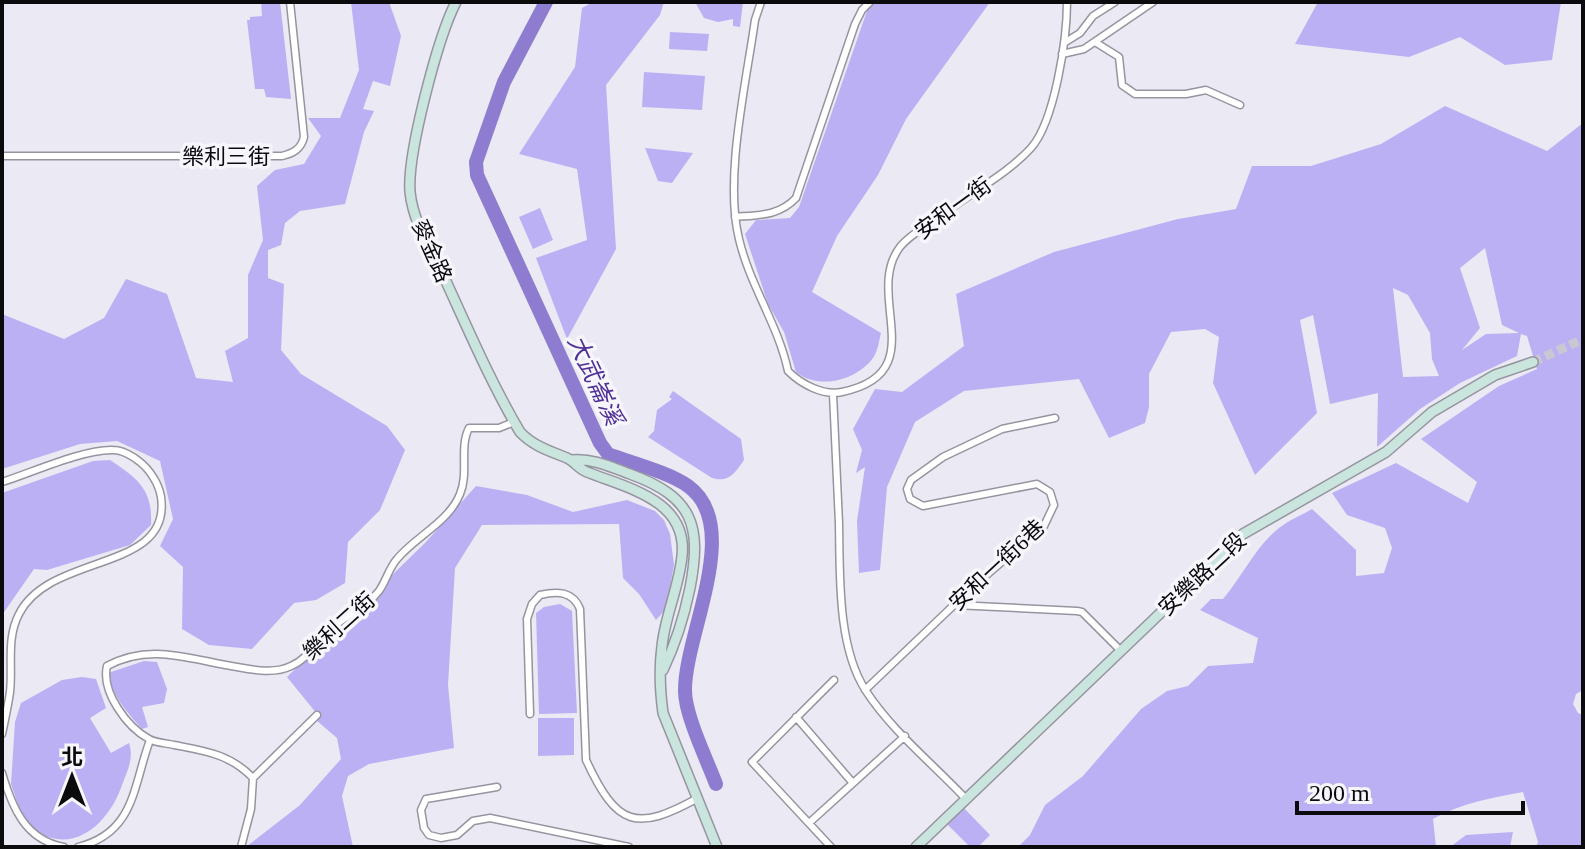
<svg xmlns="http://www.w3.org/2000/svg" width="1585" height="849" viewBox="0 0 1585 849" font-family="'Times New Roman','Noto Sans TC',serif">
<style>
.green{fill:#bcb0f4;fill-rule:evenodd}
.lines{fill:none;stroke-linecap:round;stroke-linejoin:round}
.river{stroke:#8e7cd1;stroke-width:14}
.secondary-tunnel{stroke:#c9c8d2;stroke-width:9;stroke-dasharray:9 4.5;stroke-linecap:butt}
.street-casing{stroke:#96959f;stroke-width:9}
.secondary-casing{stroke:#96959f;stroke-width:12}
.street{stroke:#fff;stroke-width:6}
.secondary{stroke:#c9e5dd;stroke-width:9}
.labels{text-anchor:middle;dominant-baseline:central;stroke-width:7;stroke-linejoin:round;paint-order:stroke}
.street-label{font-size:22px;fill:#0b0b0e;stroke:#f7f6fd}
.water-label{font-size:24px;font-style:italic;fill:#503196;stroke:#f7f6fd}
</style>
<rect width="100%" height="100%" fill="#eae9f4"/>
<path class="green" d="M261,2H280L291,99L266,97L264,89H255L247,20H250V17L262,16Z
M351,2H389L401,36L390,86L373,81L363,109L374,111L364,132L345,204L300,211L285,223L281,245L268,250V278L284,284L281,350L301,374L387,426L405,450L380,510L348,542L345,583L316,600L294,603L252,649L209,645L182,629L183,567L160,546L173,519L160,461L117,441L80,444L2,469V314L64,339L104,318L126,279L167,294L196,378L233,382L225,351L248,338V275L263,240L257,186L275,170L304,164L321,136L308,118H340L359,70Z
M593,2H664L660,15L606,85L616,249L567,339L536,258L587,240L577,169L519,154L575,67L582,8Z
M695,2H743L740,27L733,26V19L718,22L704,18Z
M877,2H990L906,119L878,175L837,236L812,292L881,333C879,341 878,351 873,358C856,381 818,390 796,372L784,332L768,304L745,234L756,220L790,218L799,207L868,8Z
M1318,2H1561L1552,60L1505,65L1460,37L1409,57L1295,44Z
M670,32L709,34L707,51L669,49Z
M644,72L705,76L702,110L642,107Z
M1445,106L1547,151L1583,123V690L1576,694L1573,704L1578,713L1583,715V847H1536L1538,842L1523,792C1491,798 1461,803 1433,819L1436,847H1018L1030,835L1045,805L1083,776L1141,709L1167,691L1188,686L1208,666L1253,663L1258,638L1200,610L1211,599H1223C1242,577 1256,546 1279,528C1289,520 1302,515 1312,509L1356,550V576L1384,573L1392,548L1385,528L1347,515L1332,493L1396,463L1468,503L1477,482L1421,439L1499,386L1537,369L1527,336L1521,334L1517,356L1460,383L1420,409L1377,447L1378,393L1330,404L1313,315L1300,320L1317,413L1255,475L1213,383L1219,337L1205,329L1171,332L1149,374V407L1145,423L1109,438L1079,379L964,391L915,422L887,487L880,570L859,573L857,521L865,467L856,473L862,450L853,429L875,389L902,392L964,346L956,294L1054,252L1178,219L1236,209L1252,166H1311L1381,144ZM1485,248L1502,325L1519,333L1486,334L1462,350L1480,328L1460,268ZM1393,288L1408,295L1430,333L1432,359L1439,376L1403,377Z
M645,148L693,153L672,183L658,181Z
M540,208L553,240L533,249L519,217Z
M673,391L741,439L744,460C735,473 729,483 712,478L648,437L654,431L657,410L672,399L669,397Z
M110,460C137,478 153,489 151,525L130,545L47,570L34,569L2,615V493L93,461Z
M476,486L527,495L573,512L627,500L655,511L664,520L670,534L674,565L666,609L656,620L639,594L623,578L619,524L482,525L455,568L448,685L454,748L369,764L348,776L342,796L353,847H246L300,805L341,759L337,738L316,720L317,714L287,677L425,543Z
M560,604L572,611L577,713L539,714L536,613L544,607Z
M144,661L157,662L167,689L164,703L142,707L148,727L142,729C126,711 113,697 108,673Z
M82,677L96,679L106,708L90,718L111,753L129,743C134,758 128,769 122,785C112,815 84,849 48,837C40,835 32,829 25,825L11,784L15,722L21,703L62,680Z
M538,718H574V755L538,756Z
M960,804L990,835L978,847H970L943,820Z
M1513,832L1510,847H1450L1466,835Z"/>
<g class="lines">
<path class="river" d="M546,2L504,82L476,162L477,175L600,443L608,454C632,463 668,472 688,486C744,526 684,636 685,691C685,715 707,760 716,784"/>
<path class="secondary-tunnel" d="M1533,362L1583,339"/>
<defs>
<path id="street" d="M761,2L755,20C746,84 724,178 739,239C750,286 778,324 788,371C801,384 823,396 842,392C934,373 863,295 900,247C912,232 934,222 949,210C976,190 1008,173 1031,148C1055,121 1067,38 1067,2
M1095,42L1119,57L1122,85L1135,94H1186L1206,90L1240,105
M1064,43L1080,33L1093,16L1115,2
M1062,54L1084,49L1153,2
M2,156H282C294,153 301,149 304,137L290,2
M735,217C759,215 779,216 796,198L855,24L862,10L870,2
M833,394C835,437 837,480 839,523C840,573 837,647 866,691C892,731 933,764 966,799
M2,482C31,473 83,449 113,450C122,450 133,456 140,462C150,470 159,484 161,497C172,573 50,552 19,614C6,639 13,666 10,692C8,706 5,720 2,734
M955,605L1077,611L1082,612L1121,651
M865,690L977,583L1044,526L1054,505L1050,492L1037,484L923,506L910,499L907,489L911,480L943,457L1002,429L1055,418
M530,714L527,619L532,604L540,595C557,591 573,591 580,609L586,760C617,827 636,832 698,798
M796,717L852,782
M2,773C12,807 25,840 64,847
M253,778L317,715
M497,787L426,799L421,810L424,828L429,835L441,838L457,835L473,821L490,818L629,847
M809,823L905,736
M78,847C135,833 133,786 150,740
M241,847L251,809L253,778C230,754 205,751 174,745C166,743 156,743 149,739C127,727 101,692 107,666C151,642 191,660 237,667C254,670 275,674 291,666C308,659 317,641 331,629C346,615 366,608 379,591C386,581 389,568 397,559C415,537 449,522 460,494C469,473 459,447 469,428H499L514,422
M831,847L752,762L834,680"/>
<path id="secondary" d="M456,2C438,37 407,154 410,192C413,222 431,251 444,277C468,329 491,383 520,432C533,446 550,451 567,458C575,462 579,469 587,472C627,488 688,500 682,556C679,587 665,616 662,646C659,668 660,691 663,713L717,847
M571,460C592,458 609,466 630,474C693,497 702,525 690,588C684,617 676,643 663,670
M916,847L1243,534L1386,452L1432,412L1495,375L1533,362"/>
</defs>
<use href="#street" class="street-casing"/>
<use href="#secondary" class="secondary-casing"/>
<use href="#street" class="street"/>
<use href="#secondary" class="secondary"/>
</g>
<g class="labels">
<g class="street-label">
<text x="226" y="156">樂利三街</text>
<text transform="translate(953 208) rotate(-36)">安和一街</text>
<text transform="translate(432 251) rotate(66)">麥金路</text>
<text transform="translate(997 565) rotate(-43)">安和一街6巷</text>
<text transform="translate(1202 574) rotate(-43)">安樂路二段</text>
<text transform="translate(339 626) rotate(-42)">樂利二街</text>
</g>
<g class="water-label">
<text transform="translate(595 380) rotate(65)">大武崙溪</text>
</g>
</g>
<rect width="1585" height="849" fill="none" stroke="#0b0b0e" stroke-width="8"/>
<g transform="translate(72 777)" stroke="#f7f6fd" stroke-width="6" paint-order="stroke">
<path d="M0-6L14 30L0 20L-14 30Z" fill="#0b0b0e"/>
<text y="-12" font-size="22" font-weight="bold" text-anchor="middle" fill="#0b0b0e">北</text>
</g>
<path d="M1297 801v12h226v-12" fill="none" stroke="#0b0b0e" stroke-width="4"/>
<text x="1309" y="801" font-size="24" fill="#0b0b0e" stroke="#f7f6fd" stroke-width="6" paint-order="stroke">200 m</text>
</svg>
